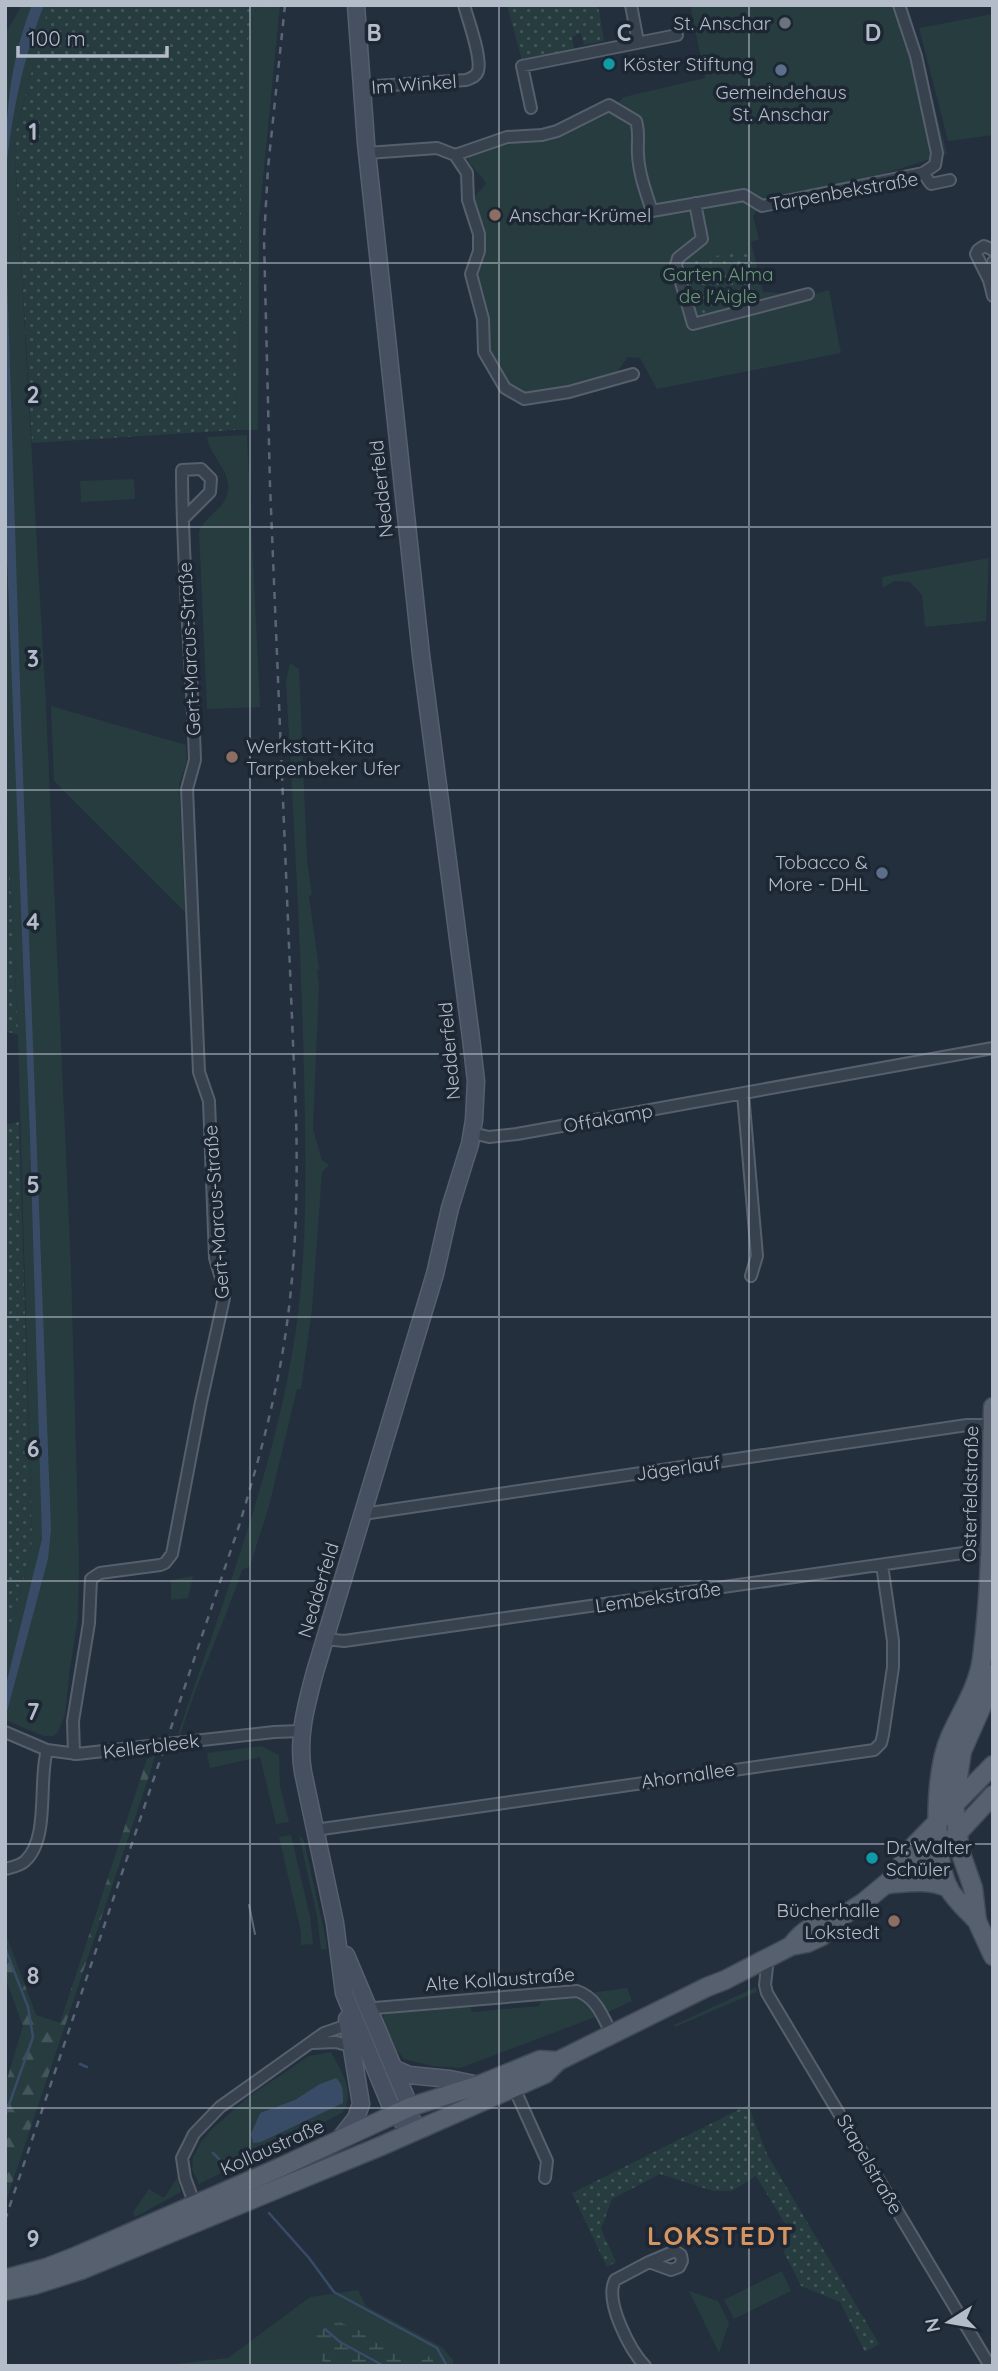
<svg xmlns="http://www.w3.org/2000/svg" width="998" height="2371" viewBox="0 0 998 2371" font-family="Quicksand,sans-serif">
<style>
.green{fill:#263c3f}
.forest{fill:url(#forest-firs)}
.wetland{fill:url(#wetland-marsh)}
.garden{fill:url(#garden-dots)}
.water{fill:#394c67}
.lines{fill:none;stroke-linecap:round;stroke-linejoin:round}
.stream{stroke:#394c67;stroke-width:2.5}
.minor-casing{stroke:#565f6c;stroke-width:14}
.secondary-casing{stroke:#565f6c;stroke-width:19}
.primary-casing{stroke:#414a57;stroke-width:21}
.minor{stroke:#38414e;stroke-width:10}
.secondary{stroke:#465061;stroke-width:16}
.primary{stroke:#56606e;stroke-width:18}
.tram{stroke:#5a6575;stroke-width:2}
.rail{stroke:#5a6575;stroke-width:2.5;stroke-dasharray:7 7;stroke-linecap:butt}
.grid{fill:none;stroke:#b4bcc9;stroke-width:2;stroke-opacity:0.55}
.worship-dot{fill:#6b7280;stroke:#1d2633;stroke-width:2.5}
.culture-dot{fill:#0f9aa8;stroke:#1d2633;stroke-width:2.5}
.service-dot{fill:#5c6f8a;stroke:#1d2633;stroke-width:2.5}
.education-dot{fill:#8d6e63;stroke:#1d2633;stroke-width:2.5}
.labels{text-anchor:middle;dominant-baseline:central;stroke-width:7;stroke-linejoin:round;paint-order:stroke}
.poi-label{font-size:19px;fill:#b4bcc9;stroke:#1d2633;text-anchor:start}
.street-label{font-size:19px;fill:#b4bcc9;stroke:#1d2633}
.park-label{font-size:19px;fill:#6b9a76;stroke:#1d2633}
.district-label{font-size:26px;font-weight:bold;letter-spacing:2px;fill:#d59563;stroke:#1d2633}
.grid-label{font-size:23px;text-anchor:middle;font-weight:bold;fill:#b4bcc9;stroke:#1d2633;stroke-width:7;stroke-linejoin:round;paint-order:stroke}
</style>
<defs>
<pattern id="forest-firs" width="22" height="20" patternUnits="userSpaceOnUse" patternTransform="scale(1.75)"><rect width="22" height="20" fill="#263c3f"/><path d="M5 1l3.5 6h-7zM16 11l3.5 6h-7z" fill="#435659"/></pattern>
<pattern id="wetland-marsh" width="20" height="14" patternUnits="userSpaceOnUse" patternTransform="scale(1.75)"><rect width="20" height="14" fill="#263c3f"/><path d="M1 5h8M5 5V1M11 12h8M15 12V8" fill="none" stroke="#435659"/></pattern>
<pattern id="garden-dots" width="8" height="8" patternUnits="userSpaceOnUse" patternTransform="scale(1.75)"><rect width="8" height="8" fill="#263c3f"/><path d="M2 2h.1M6 6h.1" fill="none" stroke="#435659" stroke-width="1.8" stroke-linecap="round"/></pattern>
</defs>
<rect width="100%" height="100%" fill="#242f3e"/>
<path class="green" d="M22,5H49L14,139L46,705L71,1268L79,1563L78,1618L70,1668L65,1715L58,1732L53,1736H43L5,1720V1644L29,1560L32,1539L18,1035L5,780V34Z
M257,5H280L259,219L258,430H235L241,312V192L246,66L248,40Z
M690,5H908L947,154L838,188L835,185L762,202L753,216L759,239L751,242L763,292L811,295L829,290L841,353L657,389L640,358L628,357L615,375L597,381L540,392H521L507,384L489,353L476,277L478,267L472,199L486,184C481,173 472,170 468,159L474,152L498,142L601,118L624,97L705,78Z
M993,14V135L948,141L919,28Z
M247,435L260,707L207,709L199,532C204,517 220,512 226,498C236,473 210,459 207,437Z
M134,479L135,499L81,502L80,481Z
M989,558L986,621L925,627L922,595L910,582L894,581L883,588L882,577Z
M290,663L299,669L307,860L312,895L309,896L319,969L317,970L319,986L313,1129L322,1160L329,1165L322,1172L312,1309L301,1389H297L269,1506L250,1566L242,1570C224,1625 198,1677 181,1733L178,1734C222,1603 274,1473 295,1336C308,1249 306,1161 304,1073C301,942 293,811 286,681Z
M51,706L186,745L187,761L179,785L185,912L54,781Z
M193,1576L188,1598L171,1600V1580Z
M261,1746L279,1755L280,1786L289,1822L276,1824L260,1757L210,1768L207,1753Z
M291,1835L310,1917L313,1944L301,1945V1932L279,1837Z
M299,1835L304,1841L325,1935L327,1949L321,1950L317,1916Z
M756,1987L757,1992L675,2027L674,2025Z
M627,1988L632,2001L606,2013L601,2004L590,1993Z
M576,1998L589,2003L598,2016L460,2068L432,2066L404,2059L396,2049L382,2018L386,2013L470,2006L472,2012L539,2006L541,2001Z
M331,2052C342,2072 356,2093 342,2113L199,2184L192,2169L193,2157L201,2142L211,2130L247,2098L309,2056Z
M177,2178L181,2192L135,2217L133,2212L149,2189L164,2198Z
M782,2271L791,2291L734,2319L724,2300Z
M358,2290L366,2306L442,2347L453,2360V2366H156L228,2358L310,2297Z
M689,2291L718,2301L729,2323L719,2353Z"/>
<path class="forest" d="M155,1755L150,1773L5,2204V2086L23,2026L5,1977V1932L36,2015L60,2023L147,1759Z"/>
<path class="wetland" d="M337,2320C343,2325 350,2325 357,2329C371,2338 388,2355 406,2355C419,2356 418,2351 432,2358L435,2366H325L308,2334Z"/>
<path class="garden" d="M49,5H257L248,40L246,66L241,192V312L235,430L32,443L14,139Z
M507,5H598L604,41L584,45L581,33L572,37L574,49L522,60Z
M749,248L761,304L694,318L679,265Z
M5,780L18,1035L5,1031Z
M19,1122L32,1539L29,1560L5,1644V1125Z
M748,2105L767,2154L879,2344L865,2352L840,2302L801,2286L784,2252L787,2227L756,2176L732,2191H713L660,2174L612,2199L601,2229L616,2262L607,2267L572,2193Z"/>
<path class="water" d="M32,5H44C22,61 10,122 5,182C5,121 9,62 32,5Z
M5,211L22,748L51,1530L48,1559L5,1719V1689L42,1539L30,1137L5,508Z
M336,2078C344,2085 343,2093 343,2103L261,2142L253,2143L251,2134L260,2113L295,2100L320,2084Z"/>
<g class="lines">
<path class="stream" d="M5,1948L28,2007L33,2037L5,2116
M80,2064L87,2067
M213,2153L225,2165
M269,2213L309,2258L334,2292L437,2348L447,2366
M325,2329L340,2342L384,2366"/>
<defs>
<path id="minor" d="M631,5L638,42
M361,87L466,80C471,78 476,77 478,71C482,57 468,20 464,5
M531,108L522,66L677,35
M367,153L437,148L455,155L467,173L468,200L479,234V251L471,274L483,319L484,352L505,388L524,399L569,392L633,374
M455,155L507,137L542,135L557,131L609,105L636,121C640,134 637,142 638,155C639,174 646,193 652,211
M923,173L931,184L950,180
M695,203L702,239L678,258L676,265L693,324L808,294
M652,211L744,195L762,206L923,173L935,165L937,153L916,56L899,5
M993,250L984,246L978,250L976,254L989,280L993,262
M989,280L993,296
M743,1094L757,1256L751,1276
M472,1133L489,1137L517,1134L993,1048
M363,1514L967,1425H992
M325,1639L344,1641L991,1549
M5,1732L47,1750L77,1754L274,1732L301,1731
M74,1754L73,1721L89,1623L91,1579L100,1573L160,1565L165,1563L172,1554L201,1402L224,1298V1288L215,1258L209,1101L199,1072L187,789L195,760C192,663 182,567 182,470L201,469L211,479L210,492L183,519
M315,1830L874,1750L881,1743L883,1735L893,1667V1641L882,1565
M5,1869C12,1867 20,1866 25,1861C50,1839 38,1780 47,1750
M768,1958L765,1985L767,1993L990,2366
M368,2011L375,2008L577,1991C597,1998 603,2017 612,2035
M313,2043L336,2042L354,2047
M514,2088L547,2161L545,2178
M194,2208L195,2205L185,2178L182,2158L194,2134L220,2107L324,2033L353,2023
M645,2366C630,2350 604,2301 615,2280L649,2262L671,2270L679,2267L682,2261L681,2255L675,2251L649,2262"/>
<path id="secondary" d="M356,5L366,143L421,655L471,1038L476,1081L474,1120L470,1144L450,1208L435,1274L315,1672C306,1706 297,1737 303,1772L335,1923L344,1993L394,2114L403,2122L426,2127
M346,1955L407,2100L411,2114L410,2119
M393,2068L409,2075L450,2079L479,2085
M338,2141L356,2118L361,2104L347,2019"/>
<path id="primary" d="M993,1674L985,1699L962,1751L954,1804L960,1851L973,1888L977,1921L993,1956
M899,1873L906,1854L993,1765
M890,1884C911,1882 929,1879 949,1888
M977,1921C968,1911 956,1901 949,1889C932,1855 935,1772 950,1737C962,1710 978,1688 982,1658C993,1575 991,1491 993,1407
M791,1946C803,1930 813,1924 833,1922
M5,2279L46,2268L77,2256L279,2168L410,2107L479,2085L540,2060L558,2061
M5,2291L34,2285L81,2270L381,2146L545,2074L558,2061L707,1987L725,1980L791,1946L807,1943L822,1936L833,1922L864,1902L899,1873L917,1868L957,1834L993,1795"/>
</defs>
<use href="#minor" class="minor-casing"/>
<use href="#secondary" class="secondary-casing"/>
<use href="#primary" class="primary-casing"/>
<use href="#minor" class="minor"/>
<use href="#secondary" class="secondary"/>
<use href="#primary" class="primary"/>
<path class="tram" d="M249,1905L255,1934"/>
<path class="rail" d="M5,2220L239,1526C257,1466 274,1406 284,1344C296,1268 298,1192 296,1115L270,485L264,239L268,168L285,5"/>
</g>
<path class="grid" d="M250,5V2366M499,5V2366M749,5V2366M5,263H993M5,527H993M5,790H993M5,1054H993M5,1317H993M5,1581H993M5,1844H993M5,2108H993"/>
<circle class="worship-dot" cx="785" cy="23" r="7"/>
<g class="culture-dot">
<circle cx="609" cy="64" r="7"/>
<circle cx="872" cy="1858" r="7"/>
</g>
<g class="service-dot">
<circle cx="781" cy="70" r="7"/>
<circle cx="882" cy="873" r="7"/>
</g>
<g class="education-dot">
<circle cx="495" cy="215" r="7"/>
<circle cx="232" cy="757" r="7"/>
<circle cx="894" cy="1921" r="7"/>
</g>
<g class="labels">
<g class="poi-label">
<text x="771" y="23" text-anchor="end">St. Anschar</text>
<text x="623" y="64">Köster Stiftung</text>
<text x="781" y="92" text-anchor="middle">Gemeindehaus<tspan x="781" dy="22">St. Anschar</tspan></text>
<text x="509" y="215">Anschar-Krümel</text>
<text x="246" y="746">Werkstatt-Kita<tspan x="246" dy="22">Tarpenbeker Ufer</tspan></text>
<text x="868" y="862" text-anchor="end">Tobacco &amp;<tspan x="868" dy="22">More - DHL</tspan></text>
<text x="886" y="1847">Dr. Walter<tspan x="886" dy="22">Schüler</tspan></text>
<text x="880" y="1910" text-anchor="end">Bücherhalle<tspan x="880" dy="22">Lokstedt</tspan></text>
</g>
<g class="street-label">
<text transform="translate(414 84) rotate(-4)">Im Winkel</text>
<text transform="translate(844 191) rotate(-10)">Tarpenbekstraße</text>
<text transform="translate(381 489) rotate(-96)">Nedderfeld</text>
<text transform="translate(189 649) rotate(-93)">Gert-Marcus-Straße</text>
<text transform="translate(449 1051) rotate(-95)">Nedderfeld</text>
<text transform="translate(608 1118) rotate(-10)">Offakamp</text>
<text transform="translate(216 1212) rotate(-94)">Gert-Marcus-Straße</text>
<text transform="translate(678 1468) rotate(-8)">Jägerlauf</text>
<text transform="translate(970 1494) rotate(-89)">Osterfeldstraße</text>
<text transform="translate(318 1590) rotate(-73)">Nedderfeld</text>
<text transform="translate(658 1597) rotate(-8)">Lembekstraße</text>
<text transform="translate(151 1746) rotate(-7)">Kellerbleek</text>
<text transform="translate(688 1775) rotate(-8)">Ahornallee</text>
<text transform="translate(500 1979) rotate(-4)">Alte Kollaustraße</text>
<text transform="translate(272 2147) rotate(-24)">Kollaustraße</text>
<text transform="translate(870 2164) rotate(60)">Stapelstraße</text>
</g>
<g class="park-label">
<text x="718" y="274">Garten Alma<tspan x="718" dy="22">de l'Aigle</tspan></text>
</g>
<g class="district-label">
<text x="721" y="2235">LOKSTEDT</text>
</g>
</g>
<g class="grid-label">
<text x="374" y="41">B</text>
<text x="624" y="41">C</text>
<text x="873" y="41">D</text>
<text x="33" y="140">1</text>
<text x="33" y="403">2</text>
<text x="33" y="667">3</text>
<text x="33" y="930">4</text>
<text x="33" y="1193">5</text>
<text x="33" y="1457">6</text>
<text x="33" y="1720">7</text>
<text x="33" y="1984">8</text>
<text x="33" y="2247">9</text>
</g>
<rect width="998" height="2371" fill="none" stroke="#b4bcc9" stroke-width="14"/>
<g transform="translate(949 2322) rotate(259)" stroke="#1d2633" stroke-width="5" paint-order="stroke">
<path d="M0-5L12 26L0 18L-12 26Z" fill="#b4bcc9"/>
<text y="-10" font-size="19" font-weight="bold" text-anchor="middle" fill="#b4bcc9">N</text>
</g>
<path d="M18 46v10h149v-10" fill="none" stroke="#b4bcc9" stroke-width="3.5"/>
<text x="28" y="46" font-size="21" fill="#b4bcc9" stroke="#1d2633" stroke-width="5" paint-order="stroke">100 m</text>
</svg>
